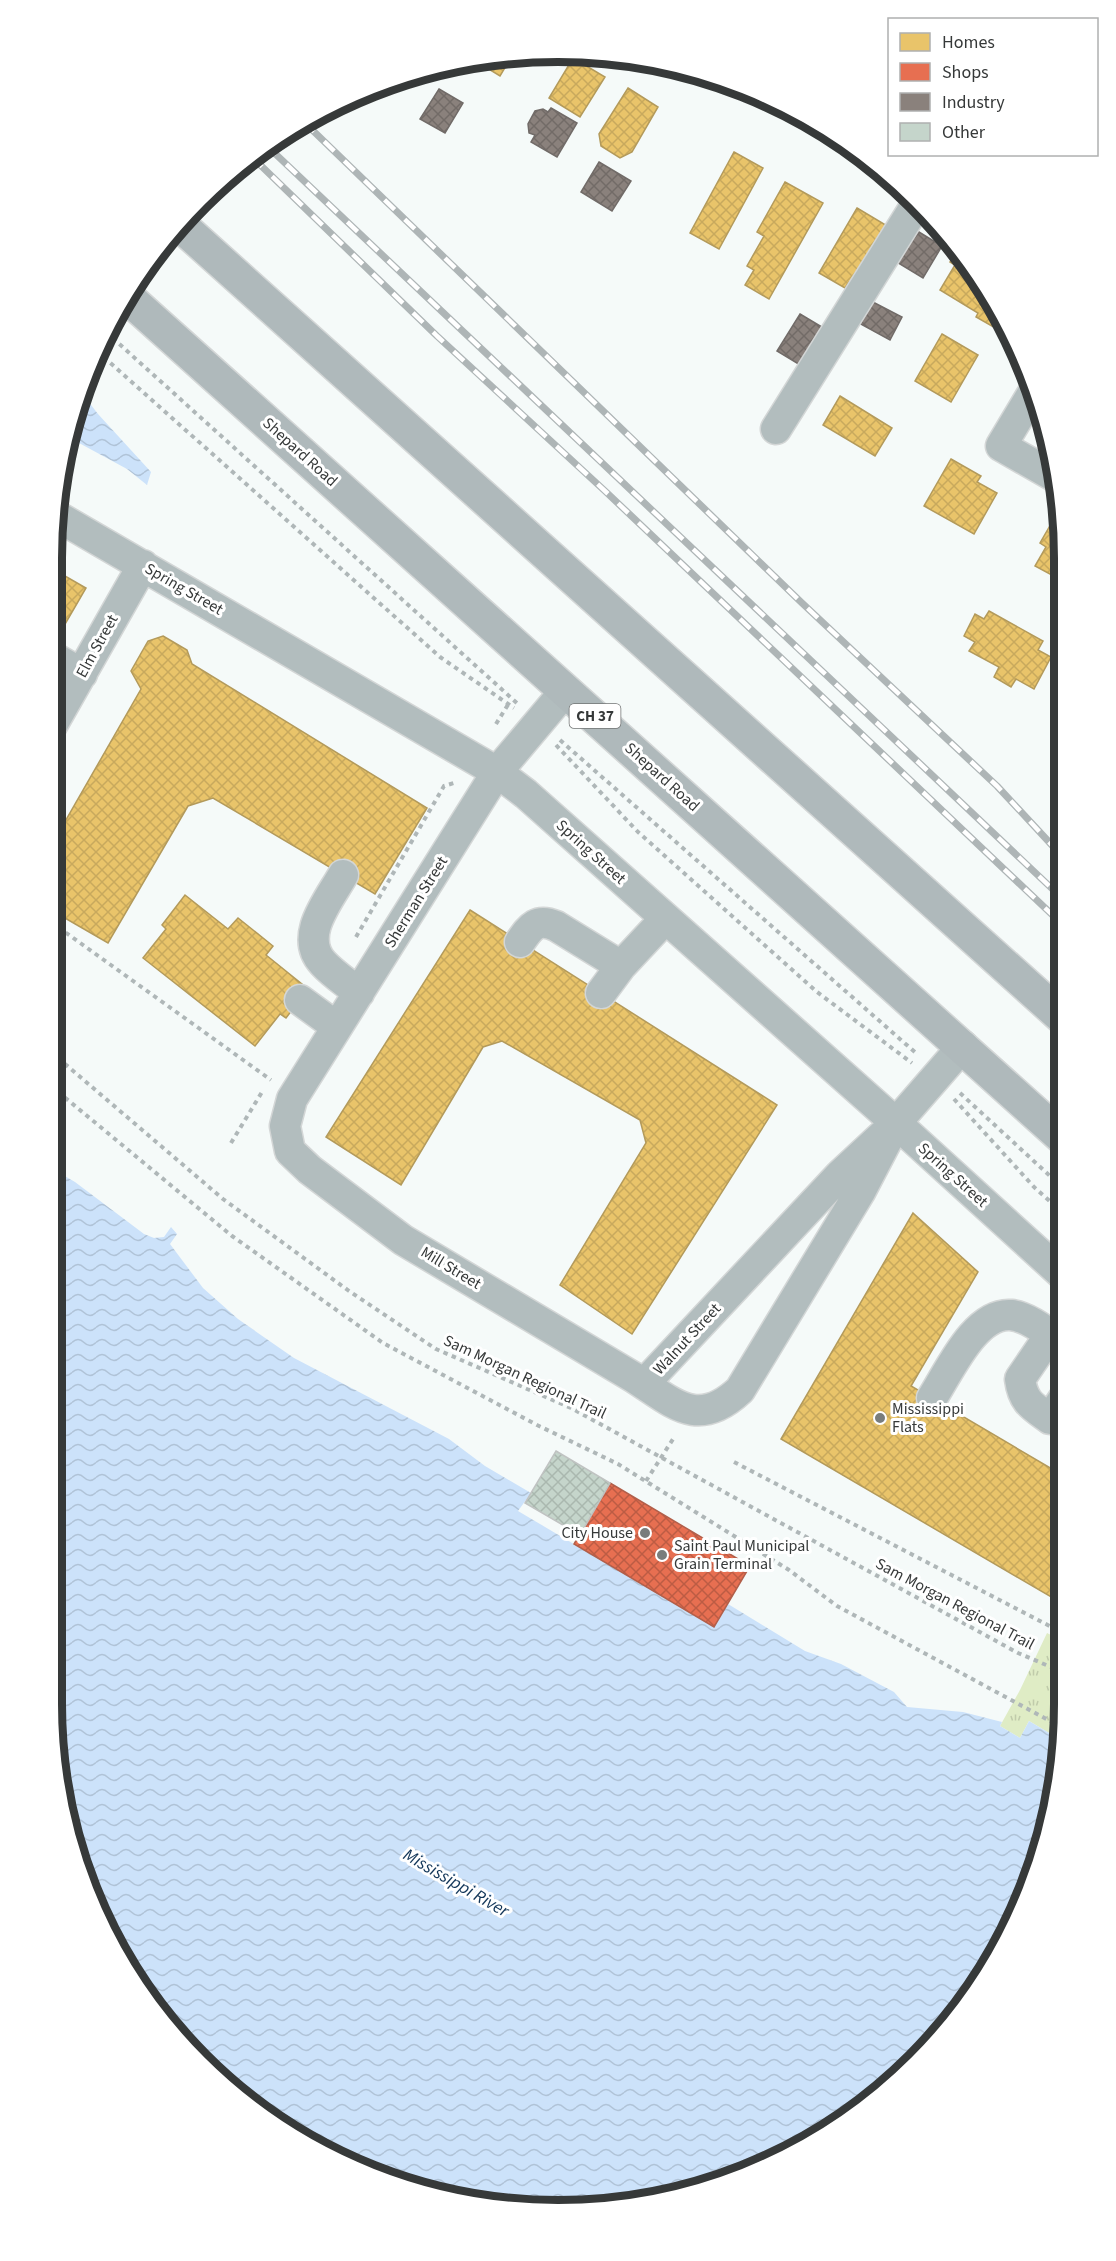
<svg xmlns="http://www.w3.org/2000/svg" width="1116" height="2261" viewBox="0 0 1116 2261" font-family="'Source Sans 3',sans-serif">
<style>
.grass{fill:url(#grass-tufts)}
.water{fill:url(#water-waves)}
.homes{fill:url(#homes-cross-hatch);stroke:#b39a5b;stroke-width:1.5}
.shops{fill:url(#shops-cross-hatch);stroke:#b25f4a;stroke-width:1.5}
.industry{fill:url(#industry-cross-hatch);stroke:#716b68;stroke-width:1.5}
.building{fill:url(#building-cross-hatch);stroke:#c0c3c2;stroke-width:1.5}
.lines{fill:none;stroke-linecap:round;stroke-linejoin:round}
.minor-casing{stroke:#d3d6d6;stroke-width:33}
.highway-casing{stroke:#d3d6d6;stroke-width:36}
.path{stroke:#afb7b8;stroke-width:4;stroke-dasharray:4.5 4.5;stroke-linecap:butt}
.minor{stroke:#b2bdbe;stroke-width:30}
.highway{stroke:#afb9bb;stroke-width:33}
.rail-casing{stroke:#aeb5b6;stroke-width:7}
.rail{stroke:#fff;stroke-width:4.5;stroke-dasharray:14;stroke-linecap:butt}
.poi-dot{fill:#797d7c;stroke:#fff;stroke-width:2}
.labels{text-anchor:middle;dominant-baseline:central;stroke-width:6;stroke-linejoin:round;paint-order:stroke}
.shield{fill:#fff;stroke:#727474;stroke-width:1.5}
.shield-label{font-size:15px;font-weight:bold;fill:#363939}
.street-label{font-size:16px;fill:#363939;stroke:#fff}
.poi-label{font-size:16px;fill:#363939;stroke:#fff;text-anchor:start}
.water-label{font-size:18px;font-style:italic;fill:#113558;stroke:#fff}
.rim{fill:none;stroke:#363939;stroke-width:8}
</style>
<defs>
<pattern id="grass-tufts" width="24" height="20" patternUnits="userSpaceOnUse" patternTransform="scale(1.5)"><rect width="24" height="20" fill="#dfecc5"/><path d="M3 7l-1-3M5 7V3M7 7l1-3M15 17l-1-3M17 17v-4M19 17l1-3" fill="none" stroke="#c0cbaa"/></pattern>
<pattern id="water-waves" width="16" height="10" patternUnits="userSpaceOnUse" patternTransform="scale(1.5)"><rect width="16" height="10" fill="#cce2fa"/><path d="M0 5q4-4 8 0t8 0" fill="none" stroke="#b0c3d7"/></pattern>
<pattern id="homes-cross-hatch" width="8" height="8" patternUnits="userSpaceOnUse" patternTransform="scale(1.5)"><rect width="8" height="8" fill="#e9c46a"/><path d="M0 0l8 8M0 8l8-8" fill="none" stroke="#c8a95d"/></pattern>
<pattern id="shops-cross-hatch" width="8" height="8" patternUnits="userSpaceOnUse" patternTransform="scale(1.5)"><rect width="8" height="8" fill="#e76f51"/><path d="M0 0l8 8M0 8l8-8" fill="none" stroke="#bc5c44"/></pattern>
<pattern id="industry-cross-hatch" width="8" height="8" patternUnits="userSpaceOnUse" patternTransform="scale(1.5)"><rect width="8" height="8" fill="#8a817c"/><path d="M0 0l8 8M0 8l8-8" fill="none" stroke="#726b67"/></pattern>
<pattern id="building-cross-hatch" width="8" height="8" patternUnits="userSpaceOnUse" patternTransform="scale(1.5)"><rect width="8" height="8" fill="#c5d5cb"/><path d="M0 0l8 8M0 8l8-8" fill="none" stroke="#aab8af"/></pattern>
</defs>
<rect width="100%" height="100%" fill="#f5faf9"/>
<path class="grass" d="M1047,1633L1065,1642V1703L1061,1740L1029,1721L1020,1738L1000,1726L1020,1690Z"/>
<path class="water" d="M81,392L98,414L151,472L147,485L127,469L68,437Z
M51,1168L75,1182L144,1234L154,1238L164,1237L171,1227L177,1234L170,1244L203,1288L238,1319L294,1358L449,1439L485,1466L531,1493L518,1511L714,1627L728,1604L805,1651L841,1664L894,1692L907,1707L963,1712L1002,1722L1000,1726L1020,1738L1029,1721L1061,1740L1055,1802L1026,1897L939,2038L866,2105L783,2158L625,2206L459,2200L304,2142L223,2084L156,2012L78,1866L51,1703Z"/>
<path class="homes" d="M512,56L500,76L482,65L486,58Z
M573,58L605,77L580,117L549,98Z
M628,88L658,107L632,152L620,158L601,146L599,134Z
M734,152L763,168L719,249L690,233Z
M785,182L823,203L769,299L745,285L754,270L747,266L764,236L757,232Z
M857,208L889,227L858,287L849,282L845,288L819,273Z
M959,248L1006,329L1004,333L976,317L978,313L940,290L955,265L950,262Z
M942,334L978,355L951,402L915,381Z
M840,396L892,428L875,456L823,425Z
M951,459L981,476L977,482L997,493L974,534L924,506Z
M1055,517L1061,520V580L1035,566L1046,547L1040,543Z
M51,568L86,588L57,638L51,635Z
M989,611L1043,641L1038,650L1051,657L1034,689L1016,679L1011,687L994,677L999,667L969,651L975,642L964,636L975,614L984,619Z
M163,636L187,650L192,664L427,808L375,894L213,798L188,806L108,943L51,910V846L141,689L131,671L148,641Z
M185,895L228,929L238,918L273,946L266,955L308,989L286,1018L280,1014L255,1046L143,958L166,929L162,925Z
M470,910L777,1105L632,1334L560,1285L646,1143L640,1120L502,1041L483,1047L401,1185L326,1137Z
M913,1213L978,1272L911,1386L1064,1476L1065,1605L781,1439Z"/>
<path class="shops" d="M610,1483L750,1566L714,1627L574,1544Z"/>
<path class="industry" d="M439,89L463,103L445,133L420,119Z
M551,108L577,123L557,157L531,142L535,135L529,133L528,124L535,111L543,109L548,112Z
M599,162L631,181L612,211L581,192Z
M914,229L942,246L923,278L895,261Z
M869,300L902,317L890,340L857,322Z
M800,314L832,333L810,371L777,351Z"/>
<path class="building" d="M556,1451L610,1483L580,1535L525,1503Z"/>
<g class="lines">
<defs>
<path id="minor" d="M1034,391L1001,446L1057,478
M776,429L916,205
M55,515L497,772L526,794L896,1123L1063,1275
M51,656L82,674
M566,690L497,772L292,1099L285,1126L290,1151L310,1170L403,1240L633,1377C674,1403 697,1430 740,1390L860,1192L896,1123
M51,727L143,565
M343,875C329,900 298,936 323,963C333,974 347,983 359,993
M520,942C531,926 537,918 556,926L621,966
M601,993L621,966L665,919
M300,1000L337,1027
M1050,1335L1020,1379C1023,1402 1032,1406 1050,1419L1064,1398
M644,1384L840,1175L896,1123L963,1046
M932,1398C949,1372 975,1312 1011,1315C1029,1317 1049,1334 1064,1344"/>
<path id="highway" d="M179,224L1063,1018
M126,296L1063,1138"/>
</defs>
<use href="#minor" class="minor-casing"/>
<use href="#highway" class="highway-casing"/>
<path class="path" d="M106,332L518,704
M97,351L440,657L514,708
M496,724L509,703
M560,740L917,1054
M556,745L638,832L817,992L912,1063
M51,922L271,1080
M356,937L444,786L454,783
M51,1052L223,1199L349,1291L436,1349L571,1408L1018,1653L1065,1673
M51,1086L232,1236L383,1343L537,1425L618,1464L789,1570L837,1606L1063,1728
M960,1093L1063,1188
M954,1099L1034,1187L1063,1213
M231,1143L262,1092
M734,1462L1065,1634
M646,1481L675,1436"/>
<use href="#minor" class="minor"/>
<use href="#highway" class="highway"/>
<defs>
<path id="rail" d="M304,122L802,603L997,786L1062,856
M266,145L1062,898
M252,157L437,336L605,491L1062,924"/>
</defs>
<use href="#rail" class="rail-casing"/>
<use href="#rail" class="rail"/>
</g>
<g class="poi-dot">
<circle cx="880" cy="1418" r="6"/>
<circle cx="645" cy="1533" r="6"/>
<circle cx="662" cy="1555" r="6"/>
</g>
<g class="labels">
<rect class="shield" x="569.5" y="704" width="51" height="24" rx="4.5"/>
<g class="shield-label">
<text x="595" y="716">CH 37</text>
</g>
<g class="street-label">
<text transform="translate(300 452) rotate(42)">Shepard Road</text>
<text transform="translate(184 589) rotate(30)">Spring Street</text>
<text transform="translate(97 646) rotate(-61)">Elm Street</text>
<text transform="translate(662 777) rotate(42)">Shepard Road</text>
<text transform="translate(591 852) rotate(42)">Spring Street</text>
<text transform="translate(416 902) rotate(-58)">Sherman Street</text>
<text transform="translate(953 1175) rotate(42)">Spring Street</text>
<text transform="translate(451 1268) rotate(31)">Mill Street</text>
<text transform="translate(687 1339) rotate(-47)">Walnut Street</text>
<text transform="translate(525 1377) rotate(25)">Sam Morgan Regional Trail</text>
<text transform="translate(955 1604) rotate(28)">Sam Morgan Regional Trail</text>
</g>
<g class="poi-label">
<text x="892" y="1409">Mississippi<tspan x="892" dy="18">Flats</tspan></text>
<text x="633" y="1533" text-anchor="end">City House</text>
<text x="674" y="1546">Saint Paul Municipal<tspan x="674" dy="18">Grain Terminal</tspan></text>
</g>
<g class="water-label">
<text transform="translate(456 1883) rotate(30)">Mississippi River</text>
</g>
</g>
<path d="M0 0H1116V2261H0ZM558 62H558A496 496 0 0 1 1054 558V1704A496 496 0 0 1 558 2200H558A496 496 0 0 1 62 1704V558A496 496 0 0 1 558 62Z" fill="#fff" fill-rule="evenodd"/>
<path class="rim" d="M558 62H558A496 496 0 0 1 1054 558V1704A496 496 0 0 1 558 2200H558A496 496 0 0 1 62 1704V558A496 496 0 0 1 558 62Z"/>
<rect x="888" y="18" width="210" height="138" fill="#ffffff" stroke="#afb0b0" stroke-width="1.5"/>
<rect x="900" y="33" width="30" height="18" fill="#e9c46a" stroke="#afb0b0" stroke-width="1.5"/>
<text x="942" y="48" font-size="18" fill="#363939">Homes</text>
<rect x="900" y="63" width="30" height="18" fill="#e76f51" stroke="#afb0b0" stroke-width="1.5"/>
<text x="942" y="78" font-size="18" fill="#363939">Shops</text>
<rect x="900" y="93" width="30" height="18" fill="#8a817c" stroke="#afb0b0" stroke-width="1.5"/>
<text x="942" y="108" font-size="18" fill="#363939">Industry</text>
<rect x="900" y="123" width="30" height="18" fill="#c5d5cb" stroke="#afb0b0" stroke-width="1.5"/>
<text x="942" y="138" font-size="18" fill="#363939">Other</text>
</svg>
